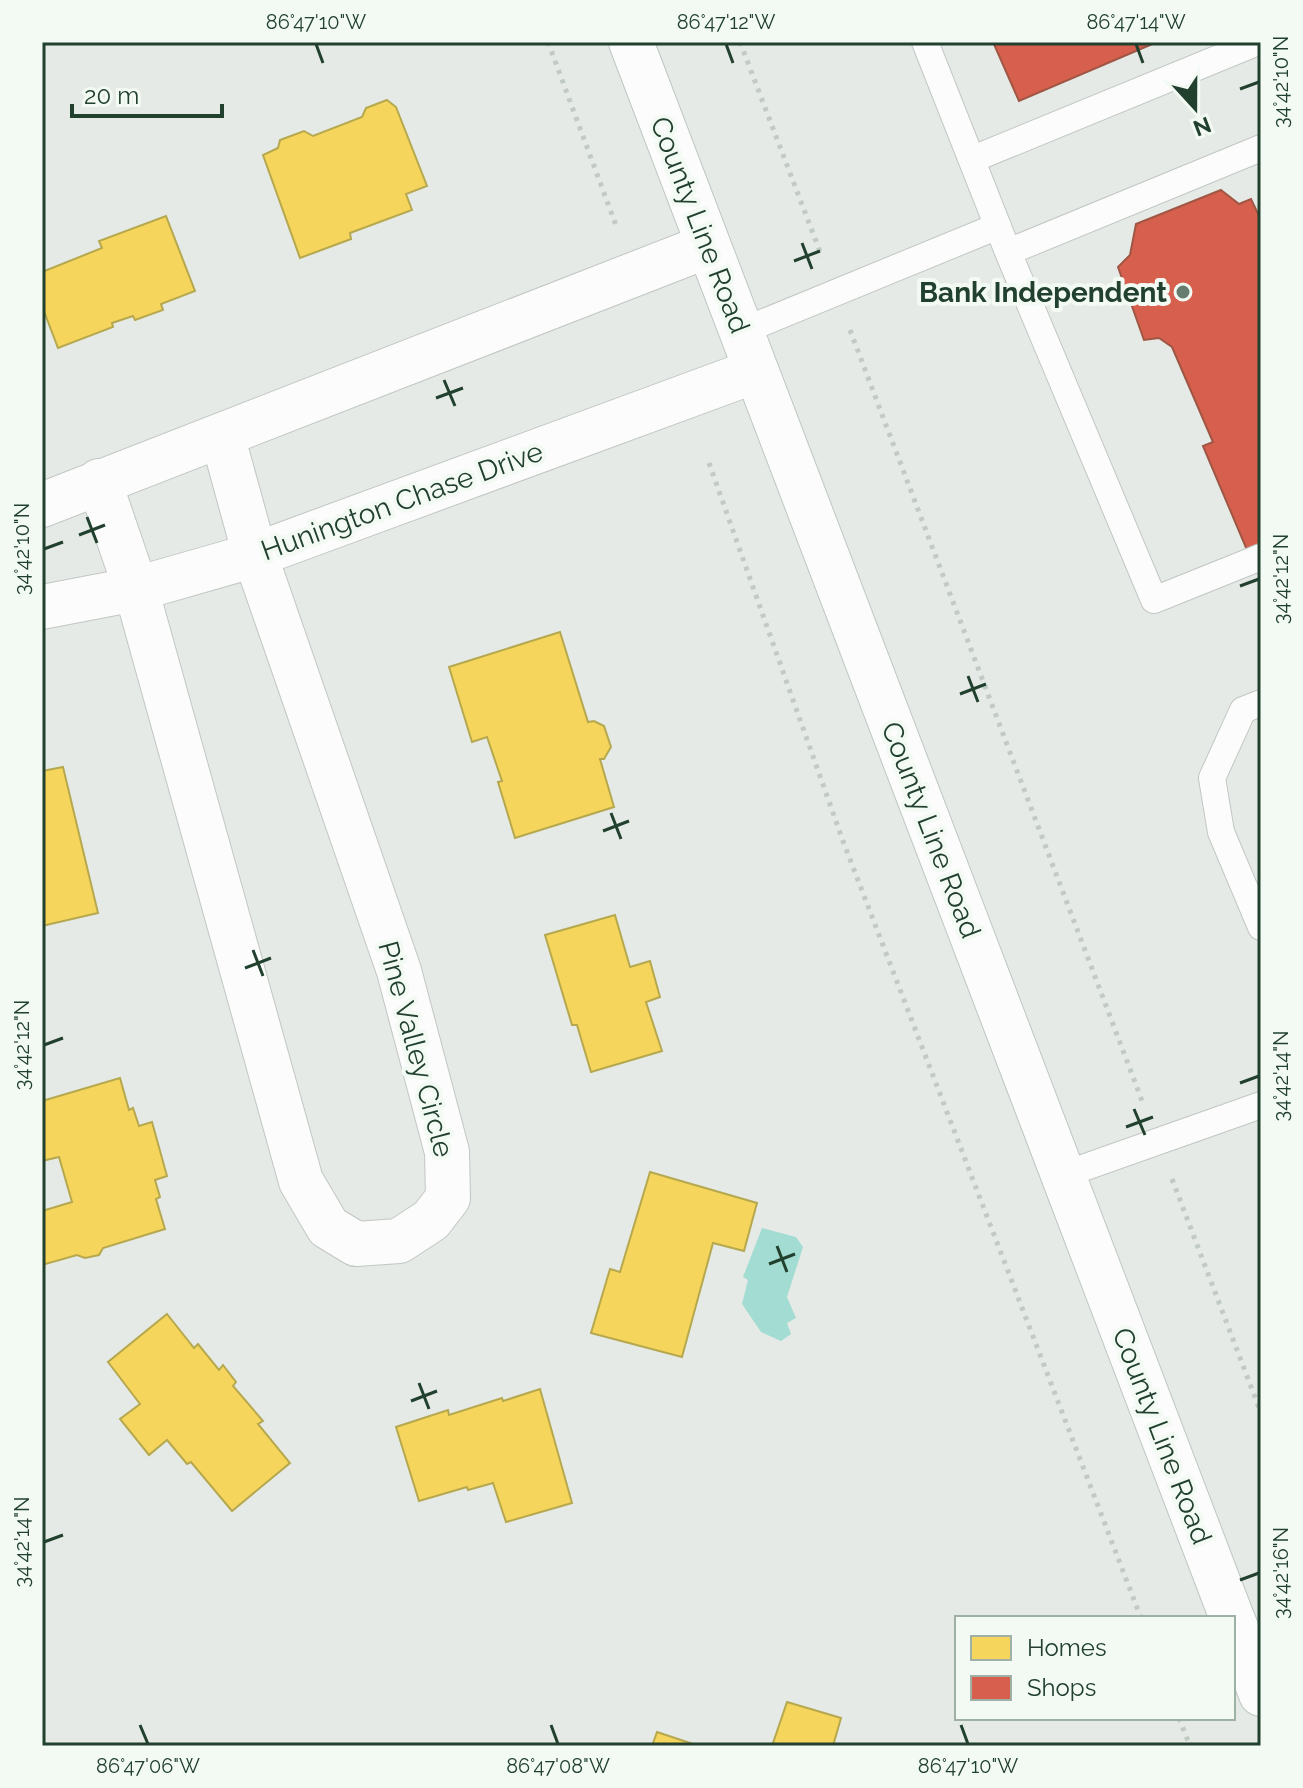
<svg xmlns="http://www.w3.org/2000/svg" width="1303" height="1788" viewBox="0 0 1303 1788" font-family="Raleway,sans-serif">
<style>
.water{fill:#a3dcd2}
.homes{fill:#f6d55c;stroke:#b6a84e;stroke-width:2}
.shops{fill:#d6604d;stroke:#a05644;stroke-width:2}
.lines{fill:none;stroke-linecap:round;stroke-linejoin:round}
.lane-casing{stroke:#c2c7c3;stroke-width:28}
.street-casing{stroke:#c2c7c3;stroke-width:46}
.secondary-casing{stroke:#bec7c2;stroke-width:46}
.path{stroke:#c2cac4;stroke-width:5;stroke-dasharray:4 6;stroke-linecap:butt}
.lane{stroke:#fbfcfb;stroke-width:26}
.street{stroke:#fbfcfb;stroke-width:44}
.secondary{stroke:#fbfcfb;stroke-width:44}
.ticks{fill:none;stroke:#21402e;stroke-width:3}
.poi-dot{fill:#667c6e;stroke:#f3faf4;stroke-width:3}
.labels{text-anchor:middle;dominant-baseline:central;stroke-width:8;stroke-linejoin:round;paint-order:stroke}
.street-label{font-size:28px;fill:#21402e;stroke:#f3faf4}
.poi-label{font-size:28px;font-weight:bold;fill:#21402e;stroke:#f3faf4;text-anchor:end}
.neatline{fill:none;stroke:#21402e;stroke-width:3}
.ticks-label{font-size:20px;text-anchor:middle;fill:#21402e}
</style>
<rect width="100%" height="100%" fill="#e5eae6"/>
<path class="water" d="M762,1228L796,1237L803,1247L787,1297L796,1318L787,1323L791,1334L781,1341L761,1332L742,1304L748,1280L743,1277Z"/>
<path class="homes" d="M387,100L396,107L427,186L406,194L412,210L350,233L351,239L300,258L263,155L278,148L280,140L304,131L313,136L362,117L366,108Z
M166,216L195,291L161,304L163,310L135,320L133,316L112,323L113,327L58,348L42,306V272L102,248L99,241Z
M560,632L588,722L594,721L604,726L611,747L604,759H600L614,807L515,838L498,782L502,781L487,737L472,742L449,667Z
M63,767L98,913L42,926V771Z
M615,915L630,967L650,961L660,997L646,1002L662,1051L591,1072L577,1025H572L545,935Z
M120,1078L129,1110L133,1108L139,1126L152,1122L167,1176L155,1180L160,1197L156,1199L165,1229L103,1248L99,1255L85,1258L77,1255L42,1265V1211L72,1202L59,1157L42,1161V1101Z
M650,1172L757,1203L744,1251L713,1243L682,1357L591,1333L610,1269L620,1272Z
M167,1314L194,1348L198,1344L219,1370L223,1365L236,1382L233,1386L263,1421L258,1424L290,1463L232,1511L191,1462L187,1464L167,1440L149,1455L120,1419L140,1404L108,1362Z
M540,1389L572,1503L506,1522L493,1483L468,1490L467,1487L419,1501L396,1427L448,1410L449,1415L502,1398L503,1401Z
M787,1702L841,1718L833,1746H772Z
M657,1732L699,1746H652Z"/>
<path class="shops" d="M993,42H1157L1019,101Z
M1221,190L1239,204L1251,199L1261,220V544L1247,550L1203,446L1213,442L1172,347L1159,338L1144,340L1118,267L1130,255L1136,224Z"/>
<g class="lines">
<defs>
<path id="lane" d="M925,42L1008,252L1154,600L1261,557
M973,159L1258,42
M1008,252L1261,148
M740,332L998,226
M1261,703L1243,710L1212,778L1221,832L1261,927
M1063,1175L1261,1105"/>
<path id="street" d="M99,481L136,589L301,1181L328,1227L356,1244L399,1241L431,1220L448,1198L447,1152L399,971L255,555L222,435
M42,505L707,246
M42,607L136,589L255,555L755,371"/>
<path id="secondary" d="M631,42L1232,1618
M1233,1620L1261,1694"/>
</defs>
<use href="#lane" class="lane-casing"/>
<use href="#street" class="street-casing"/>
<use href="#secondary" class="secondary-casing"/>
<path class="path" d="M548,42L617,228
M740,42L822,257
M850,330L1144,1106
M709,463L843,841L1141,1618
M1172,1179L1261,1413
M1179,1718L1190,1746"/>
<use href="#lane" class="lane"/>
<use href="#street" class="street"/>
<use href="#secondary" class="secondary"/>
</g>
<path class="ticks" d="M316,44L323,63M726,44L733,63M1136,44L1143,63M1240,89L1259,82M802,243L812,269M794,261L820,251M444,380L455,406M436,398L463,388M87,517L97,543M79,535L105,525M44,549L63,542M1240,586L1259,579M968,676L978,702M960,694L986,684M611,813L621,839M603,831L629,821M253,950L263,976M245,968L271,958M44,1045L63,1038M1240,1083L1259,1076M1134,1109L1145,1135M1126,1127L1153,1117M777,1246L787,1272M769,1264L795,1254M419,1383L429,1409M411,1401L437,1391M44,1542L63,1535M1240,1580L1259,1573M140,1725L148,1744M551,1725L558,1744M961,1725L968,1744"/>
<circle class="poi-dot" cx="1183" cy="292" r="8"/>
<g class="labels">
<g class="street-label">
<text transform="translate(700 225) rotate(69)">County Line Road</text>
<text transform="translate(402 501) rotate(-20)">Hunington Chase Drive</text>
<text transform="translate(931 830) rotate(69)">County Line Road</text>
<text transform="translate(416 1049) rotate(75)">Pine Valley Circle</text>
<text transform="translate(1162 1436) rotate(69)">County Line Road</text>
</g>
<g class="poi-label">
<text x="1167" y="292">Bank Independent</text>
</g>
</g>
<rect width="1303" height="1788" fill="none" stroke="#f3faf4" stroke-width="88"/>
<rect x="955" y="1616" width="280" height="104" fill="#f3faf4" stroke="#9fb0a5" stroke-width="2"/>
<rect x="971" y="1636" width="40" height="24" fill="#f6d55c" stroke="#9fb0a5" stroke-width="2"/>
<text x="1027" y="1656" font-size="24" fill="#21402e">Homes</text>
<rect x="971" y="1676" width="40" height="24" fill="#d6604d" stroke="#9fb0a5" stroke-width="2"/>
<text x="1027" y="1696" font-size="24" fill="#21402e">Shops</text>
<g transform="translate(1195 108) rotate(159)" stroke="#f3faf4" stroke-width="6" paint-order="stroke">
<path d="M0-6L14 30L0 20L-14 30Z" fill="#21402e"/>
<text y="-12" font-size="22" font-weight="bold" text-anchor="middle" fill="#21402e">N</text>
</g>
<path d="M72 104v12h150v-12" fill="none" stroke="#21402e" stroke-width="4"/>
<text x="84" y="104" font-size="24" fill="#21402e" stroke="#f3faf4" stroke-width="6" paint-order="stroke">20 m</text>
<rect x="44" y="44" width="1215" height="1700" class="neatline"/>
<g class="ticks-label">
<text x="316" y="29">86°47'10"W</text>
<text x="726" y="29">86°47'12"W</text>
<text x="1136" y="29">86°47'14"W</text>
<text transform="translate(1281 82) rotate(-90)" y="7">34°42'10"N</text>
<text transform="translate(22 549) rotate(-90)" y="7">34°42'10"N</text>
<text transform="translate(1281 579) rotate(-90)" y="7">34°42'12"N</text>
<text transform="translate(22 1045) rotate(-90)" y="7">34°42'12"N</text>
<text transform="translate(1281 1076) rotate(-90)" y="7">34°42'14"N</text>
<text transform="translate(22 1542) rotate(-90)" y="7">34°42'14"N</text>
<text transform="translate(1281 1573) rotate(-90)" y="7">34°42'16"N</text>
<text x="148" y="1773">86°47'06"W</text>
<text x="558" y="1773">86°47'08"W</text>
<text x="968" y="1773">86°47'10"W</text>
</g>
</svg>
